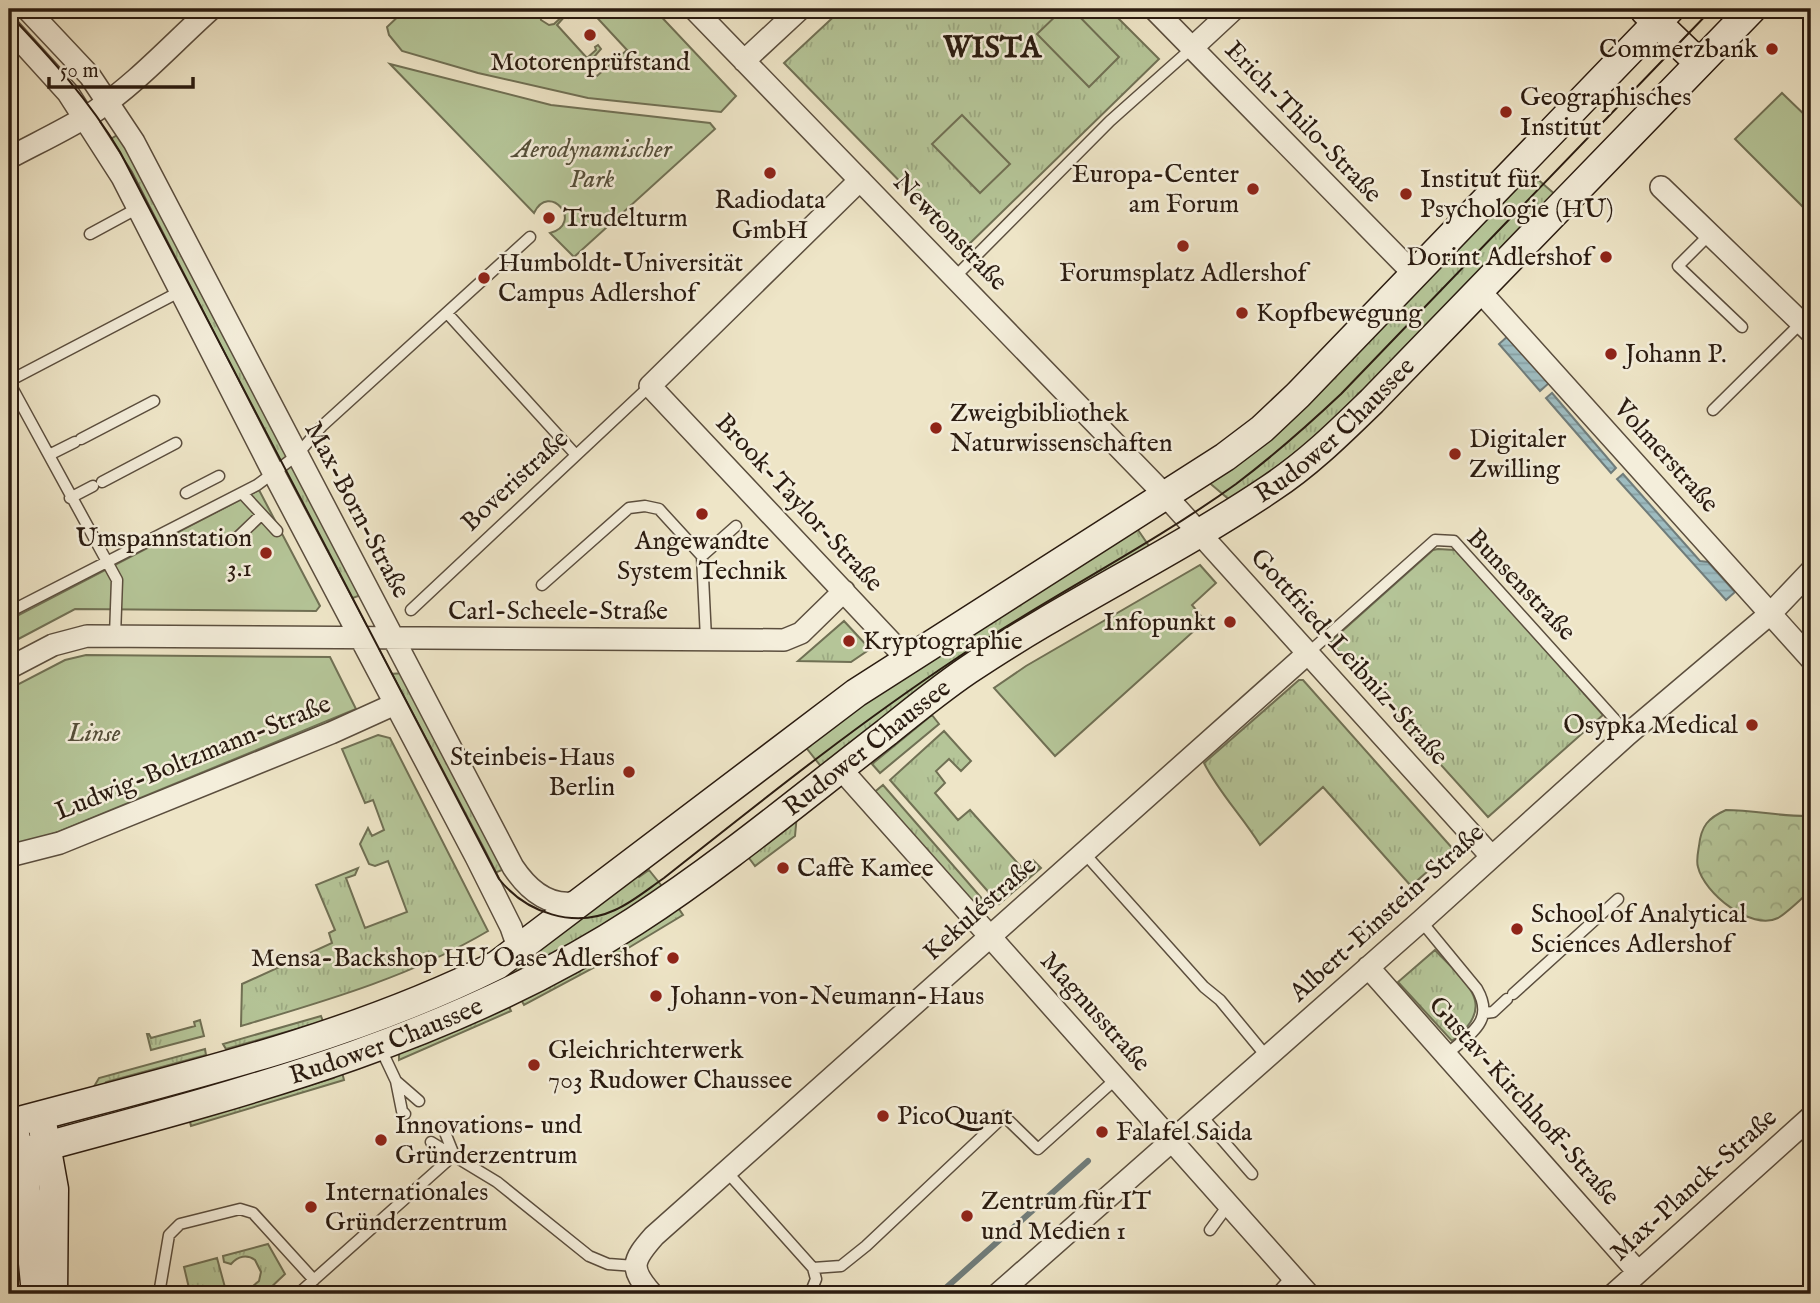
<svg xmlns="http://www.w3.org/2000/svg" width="1820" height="1303" viewBox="0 0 1820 1303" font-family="'IM FELL English',serif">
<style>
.grass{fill:url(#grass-tufts);stroke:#707054;stroke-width:2}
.forest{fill:url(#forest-crowns);stroke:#707054;stroke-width:2}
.green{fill:#b5c598;stroke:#707054;stroke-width:2}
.water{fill:url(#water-rules);stroke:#707c7a;stroke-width:2}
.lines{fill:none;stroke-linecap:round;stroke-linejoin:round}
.stream{stroke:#707c7a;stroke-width:6}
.service-casing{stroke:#5b4e3e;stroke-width:13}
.minor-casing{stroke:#5b4e3e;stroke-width:24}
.secondary-casing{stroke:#2a1b10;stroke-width:31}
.service{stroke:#f4eedb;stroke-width:10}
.minor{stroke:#f4eedb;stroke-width:21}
.secondary{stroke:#f4eedb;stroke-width:28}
.tram{stroke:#2a1b10;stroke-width:2}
.poi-dot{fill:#8f2418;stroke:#f4eedb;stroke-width:2.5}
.labels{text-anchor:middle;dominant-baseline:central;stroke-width:5;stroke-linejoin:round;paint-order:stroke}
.poi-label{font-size:26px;fill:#2a1b10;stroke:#f4eedb;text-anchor:start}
.street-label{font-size:26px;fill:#2a1b10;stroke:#f4eedb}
.park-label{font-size:26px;font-style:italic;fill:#544e39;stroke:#f4eedb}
.quarter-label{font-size:30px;font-weight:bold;fill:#2a1b10;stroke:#f4eedb}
</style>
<defs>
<pattern id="grass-tufts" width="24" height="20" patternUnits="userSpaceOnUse" patternTransform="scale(1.75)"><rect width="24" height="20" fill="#b5c598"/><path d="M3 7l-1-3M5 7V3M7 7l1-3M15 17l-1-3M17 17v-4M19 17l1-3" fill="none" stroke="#9ca982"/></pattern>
<pattern id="forest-crowns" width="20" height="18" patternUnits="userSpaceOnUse" patternTransform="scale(1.75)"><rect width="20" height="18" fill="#b5c598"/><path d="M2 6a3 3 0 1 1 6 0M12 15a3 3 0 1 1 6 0" fill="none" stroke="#9ca982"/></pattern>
<pattern id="water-rules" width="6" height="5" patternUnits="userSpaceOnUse" patternTransform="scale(1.75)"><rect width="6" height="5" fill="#9ebcc0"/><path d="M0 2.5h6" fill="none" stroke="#88a1a4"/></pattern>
</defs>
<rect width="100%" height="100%" fill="#eee5c7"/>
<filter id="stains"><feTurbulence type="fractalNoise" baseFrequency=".00286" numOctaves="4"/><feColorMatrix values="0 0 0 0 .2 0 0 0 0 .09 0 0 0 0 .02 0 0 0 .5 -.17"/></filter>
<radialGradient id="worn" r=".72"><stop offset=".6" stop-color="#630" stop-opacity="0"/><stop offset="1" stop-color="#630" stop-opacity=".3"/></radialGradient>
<path class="grass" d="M842,9H1109L1159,59L965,248L784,63Z
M119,134L364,594L347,600L109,140Z
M1527,170L1557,196L1356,405L1232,502L1206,480Z
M1134,524L1151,549L823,769L804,745L872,693Z
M1438,549L1455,550L1460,553L1603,715L1488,817L1330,642L1433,550Z
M844,621L870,649L851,662L798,661Z
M405,673L504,865L502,870L492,874L390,674Z
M1299,680H1303L1453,849L1411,886L1323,787L1260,845C1243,817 1219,793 1204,763Z
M932,715L939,724L880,773L872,764Z
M944,731L971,761L961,771L949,759L936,771L945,783L935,793L958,820L970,810L1022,868L1033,860L1041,868L999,904L890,780Z
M378,735L390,738L488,931C412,976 325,1001 241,1026L242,984L332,943L329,933L335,930L316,885L358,868L355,875L346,878L365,928L407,912L388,861L375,866L369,864L360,844L368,828L372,836L384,830L373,800L365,803L342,749Z
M883,785L985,902L976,912L872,794Z
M797,814L795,836L755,866L746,854Z
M649,870L665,890L512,980L506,968L635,873L639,877Z
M677,906L683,915L610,959L524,1005L519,996L523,994L530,997L585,967L671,914L672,910Z
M1435,950C1465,982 1500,1005 1452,1041L1398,982Z
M507,1002L511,1011L399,1060V1050L412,1045L417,1047L502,1010L504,1003Z
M321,1016L325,1027L314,1024L226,1049L223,1044Z
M200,1020L204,1036L151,1050L147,1034H149L151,1038L195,1026L194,1022Z
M205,1049L206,1055L106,1082L104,1087L92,1090L99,1078Z
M342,1072L344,1080L191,1126L189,1118L201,1115L205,1117L334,1078L337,1073Z
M268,1244L285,1274L265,1293L256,1292L253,1286L259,1281L261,1272L255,1260C247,1254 238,1256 231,1264L224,1262L223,1256Z
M217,1258L226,1291L237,1294H200L189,1288L184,1267Z"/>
<path class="forest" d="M1726,810C1755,810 1782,817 1811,816V890C1802,898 1788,912 1778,918C1751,931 1704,893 1698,867C1696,861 1698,852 1699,846C1701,826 1708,818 1726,810Z"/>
<path class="green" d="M406,9H544L540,14L541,20L549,25L554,24L567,12L571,15L568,18L565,16L557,25L587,58L596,50L595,47L598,45L601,49L586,66L590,74L597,76L627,50L589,9H654L736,96L721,112L588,98L478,73L402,51L389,35L387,27Z
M1063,9H1072L1119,57L1089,87L1037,34Z
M390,64L551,105L710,123L715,129L574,257L550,233C585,223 549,181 534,213Z
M1782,93L1811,121V215L1735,139Z
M962,115L1010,164L980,193L932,144Z
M259,490L320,606L316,611L75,609L9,644V620Z
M1200,565L1216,583L1192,605L1205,621L1055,756L994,688L1026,666Z
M86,655L330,657L356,709L53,834L9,846V689L65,660Z"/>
<path class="water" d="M1508,336L1549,383L1540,391L1499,344Z
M1552,393L1616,468L1611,473L1546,398Z
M1623,474L1700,561L1708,562L1735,592L1726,600L1617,479Z"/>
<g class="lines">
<path class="stream" d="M939,1294L1088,1161"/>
<defs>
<path id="service" d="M90,234L138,208
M1710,234L1678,266L1742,327
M954,278L1110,121L1192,48
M447,313L576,455
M9,381L181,291
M9,382L117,580L115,636
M1713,410L1801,323
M81,439L154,401
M49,455L75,442
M102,482L176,443
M186,493L219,476
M242,493L277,531
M70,498L93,486
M239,536L261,515
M702,556L736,526
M542,585L629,508L645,506L659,509L702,556L706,639
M411,610L650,386
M9,612L257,485L296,456L322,426L530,237
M1307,654L1435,540L1454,541L1628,734
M1085,854L1204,987L1220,1000L1267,1057
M1421,921L1477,989C1496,1022 1469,1034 1446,1055
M1513,994L1618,899
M1485,1013L1493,1012L1507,999
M379,1045L396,1081L402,1111L405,1114
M396,1081L419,1101
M1200,1114L1252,1174
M444,1130L454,1155
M431,1142L497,1182L589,1256L608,1264L635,1266
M727,1172L813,1268L816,1279L810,1294
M1210,1230L1229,1204
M813,1268L841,1266L866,1246L1004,1116L1038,1149L1117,1078
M159,1294L169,1235L180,1224L240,1209L253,1213L314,1280
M298,1294L454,1155
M1276,1294L1292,1276"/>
<path id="minor" d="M27,9L90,76L134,142L513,867C529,891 552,910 582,901
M694,9L1165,495L1491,856
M1154,9L1414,274
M9,28L68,93L122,177L273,472L476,857L511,927L519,950
M1192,48L1234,9
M744,61L800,9
M9,158C37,143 67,129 94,112C137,83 173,43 211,9
M860,180L650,386L906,658
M1661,187L1811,332
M1479,290L1811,659
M9,668L53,645L87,636L784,640L801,633L844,591
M840,768L1308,1294
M9,856L60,843L331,733L395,704
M1368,967L1638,1272
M652,1294C629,1268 632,1261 654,1236L1307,654
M998,1294L1421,921L1628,734L1771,613L1811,571
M1614,1294L1811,1117"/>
<g id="secondary">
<path d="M1645,11L1699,63"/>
<path d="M43,1128L54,1189L53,1294"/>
<path id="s1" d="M20,1153C232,1096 449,1042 635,921C723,864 804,796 887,732C913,711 940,689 968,670C1066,604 1173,554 1271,488C1309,463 1340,432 1372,401L1752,9"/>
<path d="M36,1294L24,1171L12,1123C175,1079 345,1041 497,965L856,693L1225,457L1262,429L1298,395L1670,9"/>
</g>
</defs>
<use href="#service" class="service-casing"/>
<use href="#minor" class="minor-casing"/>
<use href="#secondary" class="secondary-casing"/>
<use href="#service" class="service"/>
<use href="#minor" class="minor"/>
<use href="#secondary" class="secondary"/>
<path class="tram" d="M9,14C50,57 89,100 120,152L499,879C526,913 574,929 615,910C633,902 648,889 664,878C760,802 856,725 957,658C1048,597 1147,548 1236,484C1273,456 1307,426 1341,394L1712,9"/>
</g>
<g class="poi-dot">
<circle cx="590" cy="35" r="7"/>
<circle cx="1772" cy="49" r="7"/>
<circle cx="1506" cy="112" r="7"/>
<circle cx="770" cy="173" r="7"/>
<circle cx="1253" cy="189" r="7"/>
<circle cx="1406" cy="194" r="7"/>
<circle cx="549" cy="218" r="7"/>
<circle cx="1183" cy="246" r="7"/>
<circle cx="1606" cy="257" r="7"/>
<circle cx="484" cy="278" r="7"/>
<circle cx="1242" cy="313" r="7"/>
<circle cx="1611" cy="354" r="7"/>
<circle cx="936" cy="428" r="7"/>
<circle cx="1455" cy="454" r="7"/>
<circle cx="702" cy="514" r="7"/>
<circle cx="266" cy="553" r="7"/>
<circle cx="1230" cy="622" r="7"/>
<circle cx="849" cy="641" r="7"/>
<circle cx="1752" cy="725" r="7"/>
<circle cx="629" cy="772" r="7"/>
<circle cx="783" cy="868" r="7"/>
<circle cx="1517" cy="929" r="7"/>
<circle cx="673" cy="958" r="7"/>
<circle cx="656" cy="996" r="7"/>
<circle cx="534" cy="1065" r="7"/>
<circle cx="883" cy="1116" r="7"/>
<circle cx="1102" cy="1132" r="7"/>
<circle cx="381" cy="1140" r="7"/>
<circle cx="311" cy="1207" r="7"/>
<circle cx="967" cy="1216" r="7"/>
</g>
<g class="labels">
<g class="poi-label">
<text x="1758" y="49" text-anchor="end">Commerzbank</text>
<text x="590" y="62" text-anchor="middle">Motorenprüfstand</text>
<text x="1520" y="97">Geographisches<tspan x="1520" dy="30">Institut</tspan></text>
<text x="1239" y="174" text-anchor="end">Europa-Center<tspan x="1239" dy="30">am Forum</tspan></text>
<text x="1420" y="179">Institut für<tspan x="1420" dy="30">Psychologie (HU)</tspan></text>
<text x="770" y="200" text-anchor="middle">Radiodata<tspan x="770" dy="30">GmbH</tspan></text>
<text x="563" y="218">Trudelturm</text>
<text x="1592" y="257" text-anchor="end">Dorint Adlershof</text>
<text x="498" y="263">Humboldt-Universität<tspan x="498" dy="30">Campus Adlershof</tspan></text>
<text x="1183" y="273" text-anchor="middle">Forumsplatz Adlershof</text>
<text x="1256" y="313">Kopfbewegung</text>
<text x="1625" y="354">Johann P.</text>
<text x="950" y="413">Zweigbibliothek<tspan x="950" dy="30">Naturwissenschaften</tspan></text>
<text x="1469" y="439">Digitaler<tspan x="1469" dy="30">Zwilling</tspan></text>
<text x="252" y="538" text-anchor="end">Umspannstation<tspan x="252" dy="30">3.1</tspan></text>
<text x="702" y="541" text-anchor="middle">Angewandte<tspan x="702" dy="30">System Technik</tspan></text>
<text x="1216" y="622" text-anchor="end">Infopunkt</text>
<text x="863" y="641">Kryptographie</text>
<text x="1738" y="725" text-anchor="end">Osypka Medical</text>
<text x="615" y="757" text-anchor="end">Steinbeis-Haus<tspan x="615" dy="30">Berlin</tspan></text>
<text x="797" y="868">Caffè Kamee</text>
<text x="1531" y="914">School of Analytical<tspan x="1531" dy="30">Sciences Adlershof</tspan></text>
<text x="659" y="958" text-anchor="end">Mensa-Backshop HU Oase Adlershof</text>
<text x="670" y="996">Johann-von-Neumann-Haus</text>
<text x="548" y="1050">Gleichrichterwerk<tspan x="548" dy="30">703 Rudower Chaussee</tspan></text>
<text x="897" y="1116">PicoQuant</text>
<text x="395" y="1125">Innovations- und<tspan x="395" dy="30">Gründerzentrum</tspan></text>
<text x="1116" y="1132">Falafel Saida</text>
<text x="325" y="1192">Internationales<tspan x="325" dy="30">Gründerzentrum</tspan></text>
<text x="981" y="1201">Zentrum für IT<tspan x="981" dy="30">und Medien 1</tspan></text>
</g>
<g class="street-label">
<text transform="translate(1303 122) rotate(46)">Erich-Thilo-Straße</text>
<text transform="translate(950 232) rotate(46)">Newtonstraße</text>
<text stroke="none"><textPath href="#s1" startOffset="1517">Rudower Chaussee</textPath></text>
<text transform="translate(1666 456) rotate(48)">Volmerstraße</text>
<text transform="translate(515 481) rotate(-43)">Boveristraße</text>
<text transform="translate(799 503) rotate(47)">Brook-Taylor-Straße</text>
<text transform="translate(357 510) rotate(62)">Max-Born-Straße</text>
<text transform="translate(1521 585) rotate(46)">Bunsenstraße</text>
<text x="558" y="611">Carl-Scheele-Straße</text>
<text transform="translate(1349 657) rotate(48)">Gottfried-Leibniz-Straße</text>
<text stroke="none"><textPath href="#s1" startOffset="950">Rudower Chaussee</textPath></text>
<text transform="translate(193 758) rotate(-22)">Ludwig-Boltzmann-Straße</text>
<text transform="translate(980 909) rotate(-42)">Kekuléstraße</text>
<text transform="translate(1387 913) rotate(-42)">Albert-Einstein-Straße</text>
<text transform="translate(1095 1012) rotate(48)">Magnusstraße</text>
<text stroke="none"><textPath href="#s1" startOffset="383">Rudower Chaussee</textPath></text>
<text transform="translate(1524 1101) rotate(48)">Gustav-Kirchhoff-Straße</text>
<text transform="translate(1694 1185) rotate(-42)">Max-Planck-Straße</text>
</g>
<g class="park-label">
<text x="592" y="149">Aerodynamischer<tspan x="592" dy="30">Park</tspan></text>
<text x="94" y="733">Linse</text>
</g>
<g class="quarter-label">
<text x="992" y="49">WISTA</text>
</g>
</g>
<rect width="1820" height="1303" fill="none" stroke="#eee5c7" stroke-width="35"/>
<rect x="10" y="10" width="1799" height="1282" fill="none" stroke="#2a1b10" stroke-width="3.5"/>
<rect x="18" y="18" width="1785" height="1268" fill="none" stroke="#2a1b10" stroke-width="2"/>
<path d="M49 77v10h144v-10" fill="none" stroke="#2a1b10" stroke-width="3.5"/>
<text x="60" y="77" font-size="21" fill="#2a1b10" stroke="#f4eedb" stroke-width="5" paint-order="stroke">50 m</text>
<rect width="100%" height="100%" filter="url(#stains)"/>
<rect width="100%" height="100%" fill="url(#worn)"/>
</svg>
